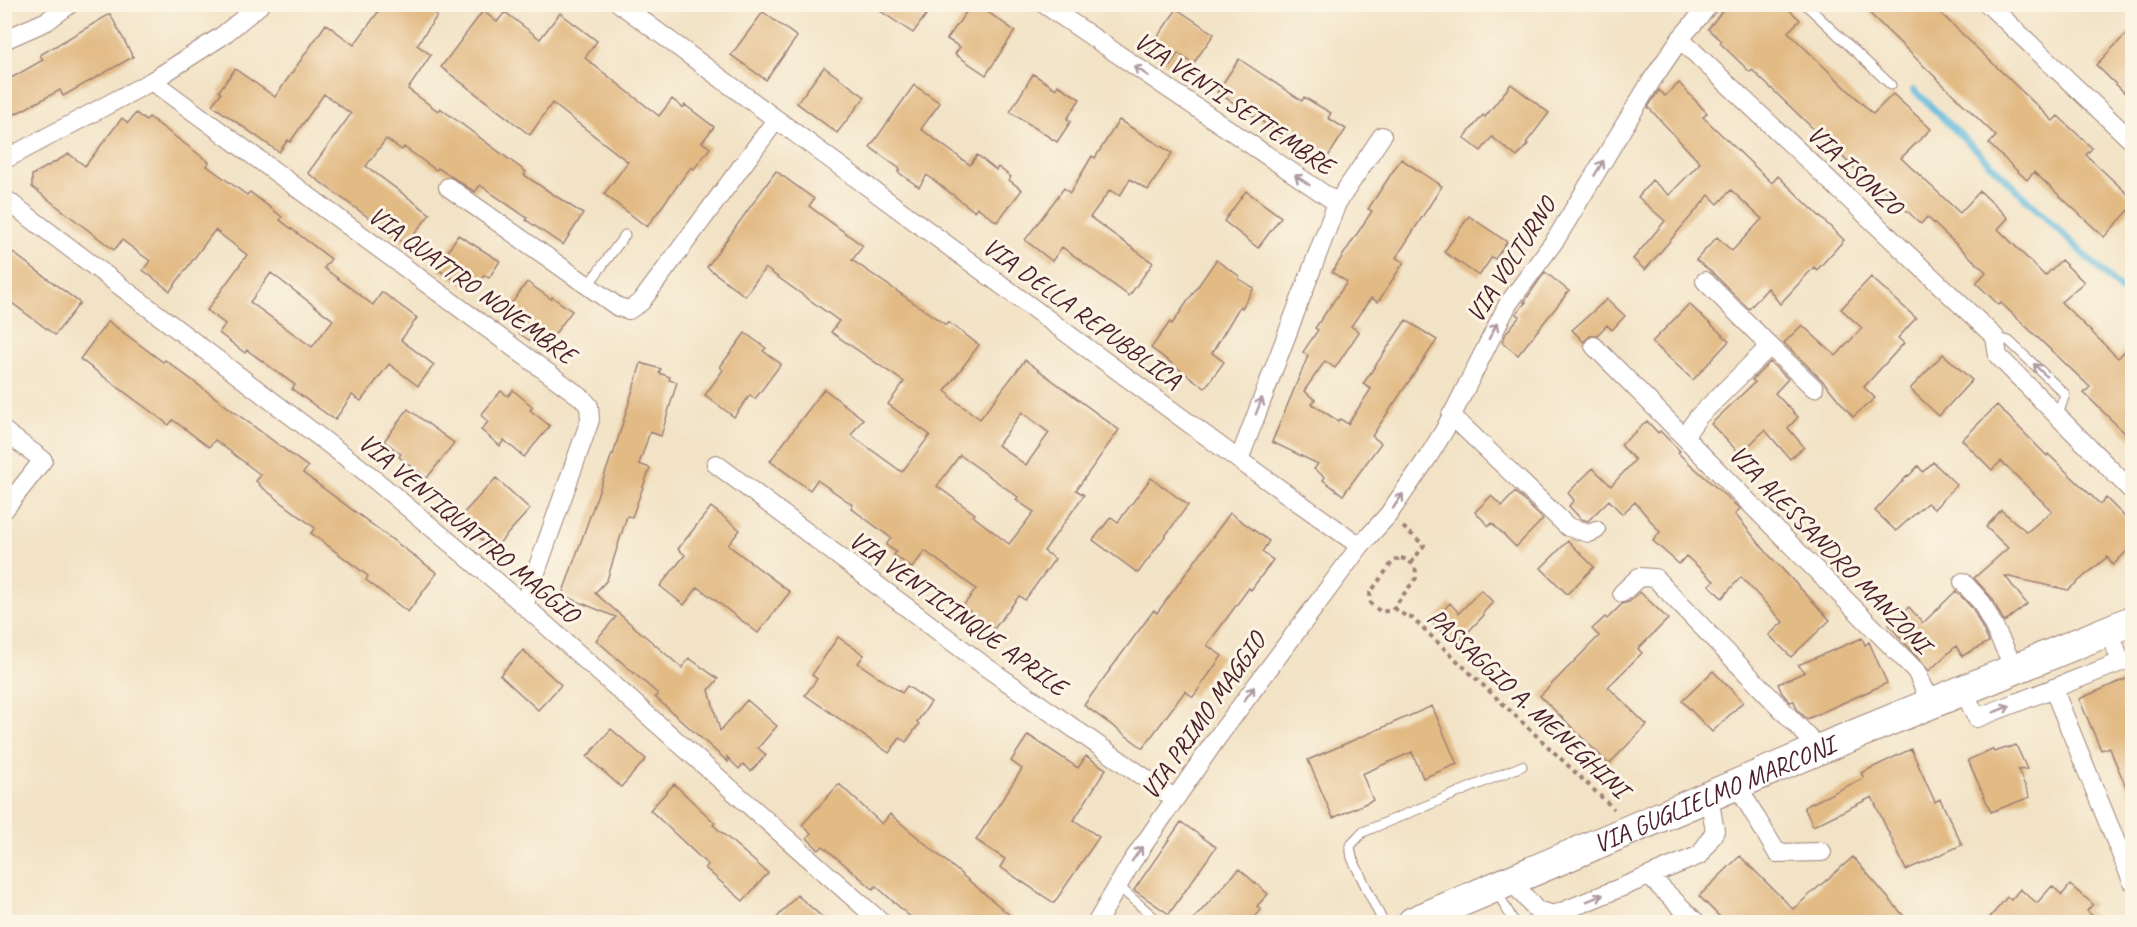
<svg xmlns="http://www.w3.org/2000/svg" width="2137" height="927" viewBox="0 0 2137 927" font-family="Caveat,sans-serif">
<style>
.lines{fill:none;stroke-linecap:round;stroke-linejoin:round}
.stream{stroke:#60badd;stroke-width:7}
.building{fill:#e2ba84;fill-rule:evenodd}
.lane-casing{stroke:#9e8178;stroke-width:11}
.street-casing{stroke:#9e8178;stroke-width:20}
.primary-casing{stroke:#9e8178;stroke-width:32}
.path{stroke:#9e8178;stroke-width:4;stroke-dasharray:4.5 4.5;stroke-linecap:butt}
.lane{stroke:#fff;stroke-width:9}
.street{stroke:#fff;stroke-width:18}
.primary{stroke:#fff;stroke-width:30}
.oneway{stroke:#ae9aa0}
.labels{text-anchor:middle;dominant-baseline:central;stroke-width:6;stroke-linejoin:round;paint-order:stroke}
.street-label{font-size:26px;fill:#4a1f2b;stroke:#fcf5e5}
</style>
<rect width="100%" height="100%" fill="#fcf5e5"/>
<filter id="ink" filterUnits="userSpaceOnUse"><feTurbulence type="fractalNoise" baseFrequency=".0167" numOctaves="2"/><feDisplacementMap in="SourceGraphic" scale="12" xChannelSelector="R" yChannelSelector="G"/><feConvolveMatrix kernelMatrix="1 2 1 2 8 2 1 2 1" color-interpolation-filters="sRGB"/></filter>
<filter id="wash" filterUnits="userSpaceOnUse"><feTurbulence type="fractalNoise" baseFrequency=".008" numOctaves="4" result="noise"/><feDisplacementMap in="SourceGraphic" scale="24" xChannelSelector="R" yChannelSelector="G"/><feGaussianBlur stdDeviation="1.35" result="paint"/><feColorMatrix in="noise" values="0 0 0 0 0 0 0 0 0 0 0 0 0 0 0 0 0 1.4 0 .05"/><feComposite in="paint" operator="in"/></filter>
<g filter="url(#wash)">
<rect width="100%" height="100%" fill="#f2e3c6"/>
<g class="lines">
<path class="stream" d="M1914,90L2132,301"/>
</g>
<g id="blocks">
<path class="building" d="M384,4H421L437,16L417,45L431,55L408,89L438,111L440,108L526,172L524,175L583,214L563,245L526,220L527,218L480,185L475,192L438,168L436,170L404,147L402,150L386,139L366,166L430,214L406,245L308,173L351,114L324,94L290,142L288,140L279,152L212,105L221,93L219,91L235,69L275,97L326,24L354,45Z
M870,4H934L913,33Z
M972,4H976L1015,31L986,75L955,54L960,47L947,39Z
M1734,4H1783L1800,20L1788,32L1873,114L1893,94L1931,129L1901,158L1960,213L1980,191L2008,218L1998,229L2045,276L2061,260L2084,282L2061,302L2118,358L2133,343V441L2084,393L2090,387L2001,303L1999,305L1976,283L1986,272L1927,217L1921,224L1878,184L1875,188L1752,70L1750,72L1720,43L1722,41L1708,29L1722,11Z
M1860,4H1931L2053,121L2058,116L2092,148L2086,155L2133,199V206L2104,237L2034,172L2027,180L1989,144L1996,136Z
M1177,9L1214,34L1193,64L1178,53L1170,66L1148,50Z
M483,11L497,22L505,12L540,39L560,13L597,41L585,58L659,116L672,99L683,108L685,105L714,127L702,142L710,148L694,169L691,167L647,227L604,194L628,162L552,103L530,135L441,67Z
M763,12L797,37L766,80L731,55Z
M110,14L133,57L63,96L60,90L4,120V82L43,60L40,55Z
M2133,27V101L2096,65Z
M1239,59L1302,101L1304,97L1331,113L1328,118L1346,129L1322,166L1295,149L1296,146L1280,136L1281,134L1217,92Z
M824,67L865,97L837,133L797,103Z
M1033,74L1056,89L1058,85L1080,99L1067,119L1071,121L1057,142L1010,112Z
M1679,83L1707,113L1703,117L1772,183L1778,176L1844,240L1817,270L1814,267L1780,304L1768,288L1749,309L1713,273L1696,260L1717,237L1732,251L1762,219L1731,190L1718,204L1709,195L1645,270L1633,259L1665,221L1638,197L1652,180L1669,195L1700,163L1648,107L1659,90L1665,96Z
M1511,84L1549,113L1526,143L1528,144L1517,157L1492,137L1481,151L1464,138L1483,115L1485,117Z
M914,85L940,103L921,129L970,165L977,155L996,170L998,167L1011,177L1009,180L1022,190L997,222L977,207L974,211L927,175L919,187L898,172L900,169L870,147Z
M136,113L146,121L149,117L209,162L207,166L247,195L250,192L282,217L280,220L331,259L324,268L373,305L382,292L417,318L401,340L434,365L418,386L389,364L361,401L352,395L335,420L292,389L295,385L247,350L245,353L219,333L225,324L207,310L247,255L215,230L170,291L143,270L150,261L122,240L114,250L32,187V175L69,154L85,166L122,118L128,123ZM271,273L333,320L312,347L250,302Z
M1119,120L1172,153L1148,190L1130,179L1120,196L1110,190L1090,217L1153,263L1129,296L1062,247L1052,261L1025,240L1064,188L1070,193L1092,156L1095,158Z
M1401,159L1442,186L1396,258L1404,262L1378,302L1371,298L1351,326L1359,332L1335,368L1325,361L1304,391L1315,400L1312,404L1338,421L1340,419L1348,424L1371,389L1363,384L1406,320L1437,340L1372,436L1381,443L1343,495L1323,480L1325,477L1314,469L1318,464L1272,442L1308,356L1303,352L1318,330L1315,328L1347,282L1332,272L1372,211L1368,209Z
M776,171L814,199L809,206L863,246L852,260L946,325L948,322L979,345L945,391L951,396L950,397L980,419L1025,360L1119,430L1076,490L1084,495L1044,551L1055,559L1025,600L1019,596L994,629L963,606L976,589L925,551L912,568L894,555L896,552L886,545L891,538L851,508L853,505L817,480L810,490L770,461L824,389L863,419L851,435L902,472L930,435L888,404L904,382L831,332L839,321L765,268L745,296L707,267ZM1022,412L1049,433L1026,465L998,445ZM960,455L1018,497L1016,500L1034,512L1009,544L973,516L975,514L937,486Z
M1246,191L1281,217L1258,248L1224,221Z
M1469,216L1507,242L1495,259L1492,257L1479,276L1444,252Z
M458,235L500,261L489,278L484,275L474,292L437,269Z
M4,246L80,303L55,335L4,297Z
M1216,260L1239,276V279L1254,288L1242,308L1240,306L1212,353L1224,362L1205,388L1151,348L1170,322L1172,324Z
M1545,272L1569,291L1518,355L1502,342L1507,332L1520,316L1516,314L1526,302H1524Z
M1871,277L1916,318L1898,338L1904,343L1864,387L1875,398L1853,417L1822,380L1784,343L1802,325L1836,356L1862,328L1841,309Z
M527,282L551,299L552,297L572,311L543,350L519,333L522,329L503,315Z
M1607,299L1625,316L1612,330L1607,325L1597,335H1591L1584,342L1572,330Z
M1689,304L1729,341L1693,380L1652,342Z
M108,321L163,362L165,360L308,467L303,473L437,573L408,612L366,580L368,576L311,533L315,528L259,485L260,484L256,481L261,475L215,440L209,447L173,420L169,425L80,359Z
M745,333L766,348L763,351L781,364L755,399L750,395L734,417L705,395L723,370L720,367Z
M1943,354L1972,380L1939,416L1910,389Z
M1770,362L1788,379L1775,393L1798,417L1788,428L1804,447L1790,459L1765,430L1740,454L1711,424L1755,382L1752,380Z
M641,363L661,369L659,373L670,377L669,380L677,382L661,436L650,432L639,464L650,468L632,517L627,516L607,580L595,593L682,668L689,658L718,679L709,690L720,731L747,700L777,726L758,748L766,755L751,771L743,764L739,769L727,757L728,762L655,697L658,694L596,640L616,617L562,595L612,454L613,455Z
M513,390L533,407L530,410L550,426L524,457L504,440L500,446L481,430L488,422L481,415L501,391L508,396Z
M1997,405L2047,456L2048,454L2100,504L2106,498L2133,525V545L2113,565L2107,557L2068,590L2005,576L2027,604L2004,622L1992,598L1974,578L2008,548L1986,527L2001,510L2027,532L2052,511L2001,461L1992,470L1962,440Z
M408,409L454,443L427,478L399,457L401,454L384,441Z
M1647,421L1658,433L1660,431L1680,451L1678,453L1740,509L1735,514L1768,554L1830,620L1791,657L1769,635L1783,622L1741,577L1722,598L1709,585L1714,581L1686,556L1679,564L1653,541L1660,532L1635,502L1622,514L1609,500L1588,521L1581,519L1569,506L1574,500L1568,493L1593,468L1611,486L1635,460L1621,445Z
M1933,462L1957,485L1934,509L1927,503L1896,531L1875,511L1908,475L1909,476L1918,466L1923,472Z
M496,478L530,509L493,550L458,519Z
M1151,478L1188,505L1138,573L1093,540L1111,517L1118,522Z
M1515,492L1543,519L1516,547L1492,523L1489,526L1475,512L1491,496L1502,506Z
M711,507L740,530L728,545L790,592L758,633L698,587L684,605L660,586L685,555L678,549Z
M1230,513L1269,541L1262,552L1273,560L1251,590L1249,588L1207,645L1222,656L1193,697L1185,691L1143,748L1084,705L1154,610L1157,613Z
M1568,541L1594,567L1567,594L1541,568Z
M1481,590L1493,602L1483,613L1484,615L1456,645L1432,622L1450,603L1459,613Z
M1956,591L1973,609L1989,642L1962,656L1956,646L1929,671L1889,625L1909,607L1923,623Z
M1640,592L1668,619L1638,649L1642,653L1608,687L1647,725L1609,764L1540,696L1599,636L1592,629L1605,617L1607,619L1622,604L1629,602Z
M838,637L864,655L858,663L902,693L907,686L931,702L917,722L919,724L906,742L900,738L889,753L805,695L817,679L812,675Z
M1862,638L1865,645L1869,642L1887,683L1807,719L1797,709L1794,701L1790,702L1782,693L1778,684L1805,672L1798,665Z
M523,650L561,685L538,710L500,675Z
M1713,671L1743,702L1712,732L1682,701Z
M2133,676V801H2132L2109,747L2101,750L2079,699Z
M1432,706L1457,764L1423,778L1412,752L1362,774L1373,800L1333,818L1308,760Z
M611,729L646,759L621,787L587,757Z
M1028,735L1078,768L1086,756L1106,769L1074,820L1099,837L1054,903L1000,867L1005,859L976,840L1022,769L1011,761Z
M2016,745L2027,769L2018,770L2030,797L1991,812L1968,760L1992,749L1994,752Z
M1911,749L1935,802L1940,799L1962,845L1906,870L1872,797L1813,826L1804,807L1864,778L1861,773Z
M674,784L715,823L713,825L768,873L743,901L705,868L708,865L650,810Z
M839,784L882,824L890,814L1018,922H916L876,886L873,889L823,846L819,850L807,838L811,833L802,825Z
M1181,822L1216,847L1169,914L1134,890Z
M1740,856L1793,909L1853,857L1909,922H1725L1699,896Z
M1239,869L1268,894L1257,906L1261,910L1250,922H1191Z
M2070,885L2093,904L2087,911L2100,922H1986L2007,897L2011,900L2020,889L2037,903L2052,886L2062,895Z
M797,895L828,922H773Z"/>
</g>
</g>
<g filter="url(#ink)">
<use href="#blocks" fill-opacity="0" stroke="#9e8178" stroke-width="1.5"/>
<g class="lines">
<defs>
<path id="lane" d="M1805,4L1891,85
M588,285L625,235
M1995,337L2009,341L2065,394L2058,415
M2121,662L2132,657
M1117,885L1159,922
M1496,890L1514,922
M1383,922L1352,858L1350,846L1363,832L1522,766"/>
<path id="street" d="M620,4L1239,460L1360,546
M1044,4L1337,203L1239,460
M1988,4L2132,141
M1680,39L1995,337L1998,356L2132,491
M4,40L47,21L70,4
M152,81L582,398L589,406L590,420L524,606
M4,160L152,81L222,36L261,4
M448,187L618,307L629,310L641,302L776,120
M4,198L363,470L503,587L881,922
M1337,203L1382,136
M1594,346L1916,671L1931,703
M1770,346L1814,388
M1451,415L1568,527L1589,533L1596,530
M4,431L43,460L4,510
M1684,437L1698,417L1770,346L1705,281
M716,464L986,667L1175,799
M1963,582L1982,603L2015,669
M1622,593L1639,577L1655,578L1820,749
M2053,688L2132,881
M1963,690L1977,718L2121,662L2109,630
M1737,785L1777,853L1822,852
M1649,876L1696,922
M1512,881L1536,910L1554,915L1700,855L1715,831L1709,797
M1097,922L1131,863L1217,738L1360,546L1388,515L1428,457L1444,431L1508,304L1556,239L1650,83L1680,39L1710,4"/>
<g id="primary">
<path id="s1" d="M1413,922L1820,749L2132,621"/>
</g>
</defs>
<use href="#lane" class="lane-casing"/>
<use href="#street" class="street-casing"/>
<use href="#primary" class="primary-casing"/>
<path class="path" d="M1403,527L1424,545L1412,562
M1401,558C1412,561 1417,566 1416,578L1392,610L1381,612L1371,604L1370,593L1393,561Z
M1394,608L1407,617L1412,618L1614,809"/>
<use href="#lane" class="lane"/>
<use href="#street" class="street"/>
<use href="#primary" class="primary"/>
</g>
<defs><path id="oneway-shaft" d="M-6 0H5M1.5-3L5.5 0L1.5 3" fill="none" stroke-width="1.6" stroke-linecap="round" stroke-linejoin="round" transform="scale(1.5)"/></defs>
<g class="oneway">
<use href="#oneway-shaft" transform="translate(1141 71) rotate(-146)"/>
<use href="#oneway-shaft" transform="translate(1599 168) rotate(-59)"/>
<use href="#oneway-shaft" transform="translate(1302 180) rotate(-146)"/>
<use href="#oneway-shaft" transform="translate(1493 331) rotate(-62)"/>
<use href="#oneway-shaft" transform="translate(2040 370) rotate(-136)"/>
<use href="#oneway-shaft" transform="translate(1259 406) rotate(-69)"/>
<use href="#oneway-shaft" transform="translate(1398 501) rotate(-56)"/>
<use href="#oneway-shaft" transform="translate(1249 694) rotate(-54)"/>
<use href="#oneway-shaft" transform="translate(2002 709) rotate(-22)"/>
<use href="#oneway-shaft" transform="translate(1137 854) rotate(-55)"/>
<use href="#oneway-shaft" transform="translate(1595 898) rotate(-22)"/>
</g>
</g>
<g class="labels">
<g class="street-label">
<text transform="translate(1234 103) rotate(34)">VIA VENTI SETTEMBRE</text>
<text transform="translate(1855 170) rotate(43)">VIA ISONZO</text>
<text transform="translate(1511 260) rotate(-57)">VIA VOLTURNO</text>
<text transform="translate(472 285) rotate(36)">VIA QUATTRO NOVEMBRE</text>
<text transform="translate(1082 313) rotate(36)">VIA DELLA REPUBBLICA</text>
<text transform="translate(469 528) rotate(40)">VIA VENTIQUATTRO MAGGIO</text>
<text transform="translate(1830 549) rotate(46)">VIA ALESSANDRO MANZONI</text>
<text transform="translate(958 613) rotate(36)">VIA VENTICINQUE APRILE</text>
<text transform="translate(1528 703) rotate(43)">PASSAGGIO A. MENEGHINI</text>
<text transform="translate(1203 716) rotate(-55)">VIA PRIMO MAGGIO</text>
<text stroke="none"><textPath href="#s1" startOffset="327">VIA GUGLIELMO MARCONI</textPath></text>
</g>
</g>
<rect width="2137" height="927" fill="none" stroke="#fcf5e5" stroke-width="24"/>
</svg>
